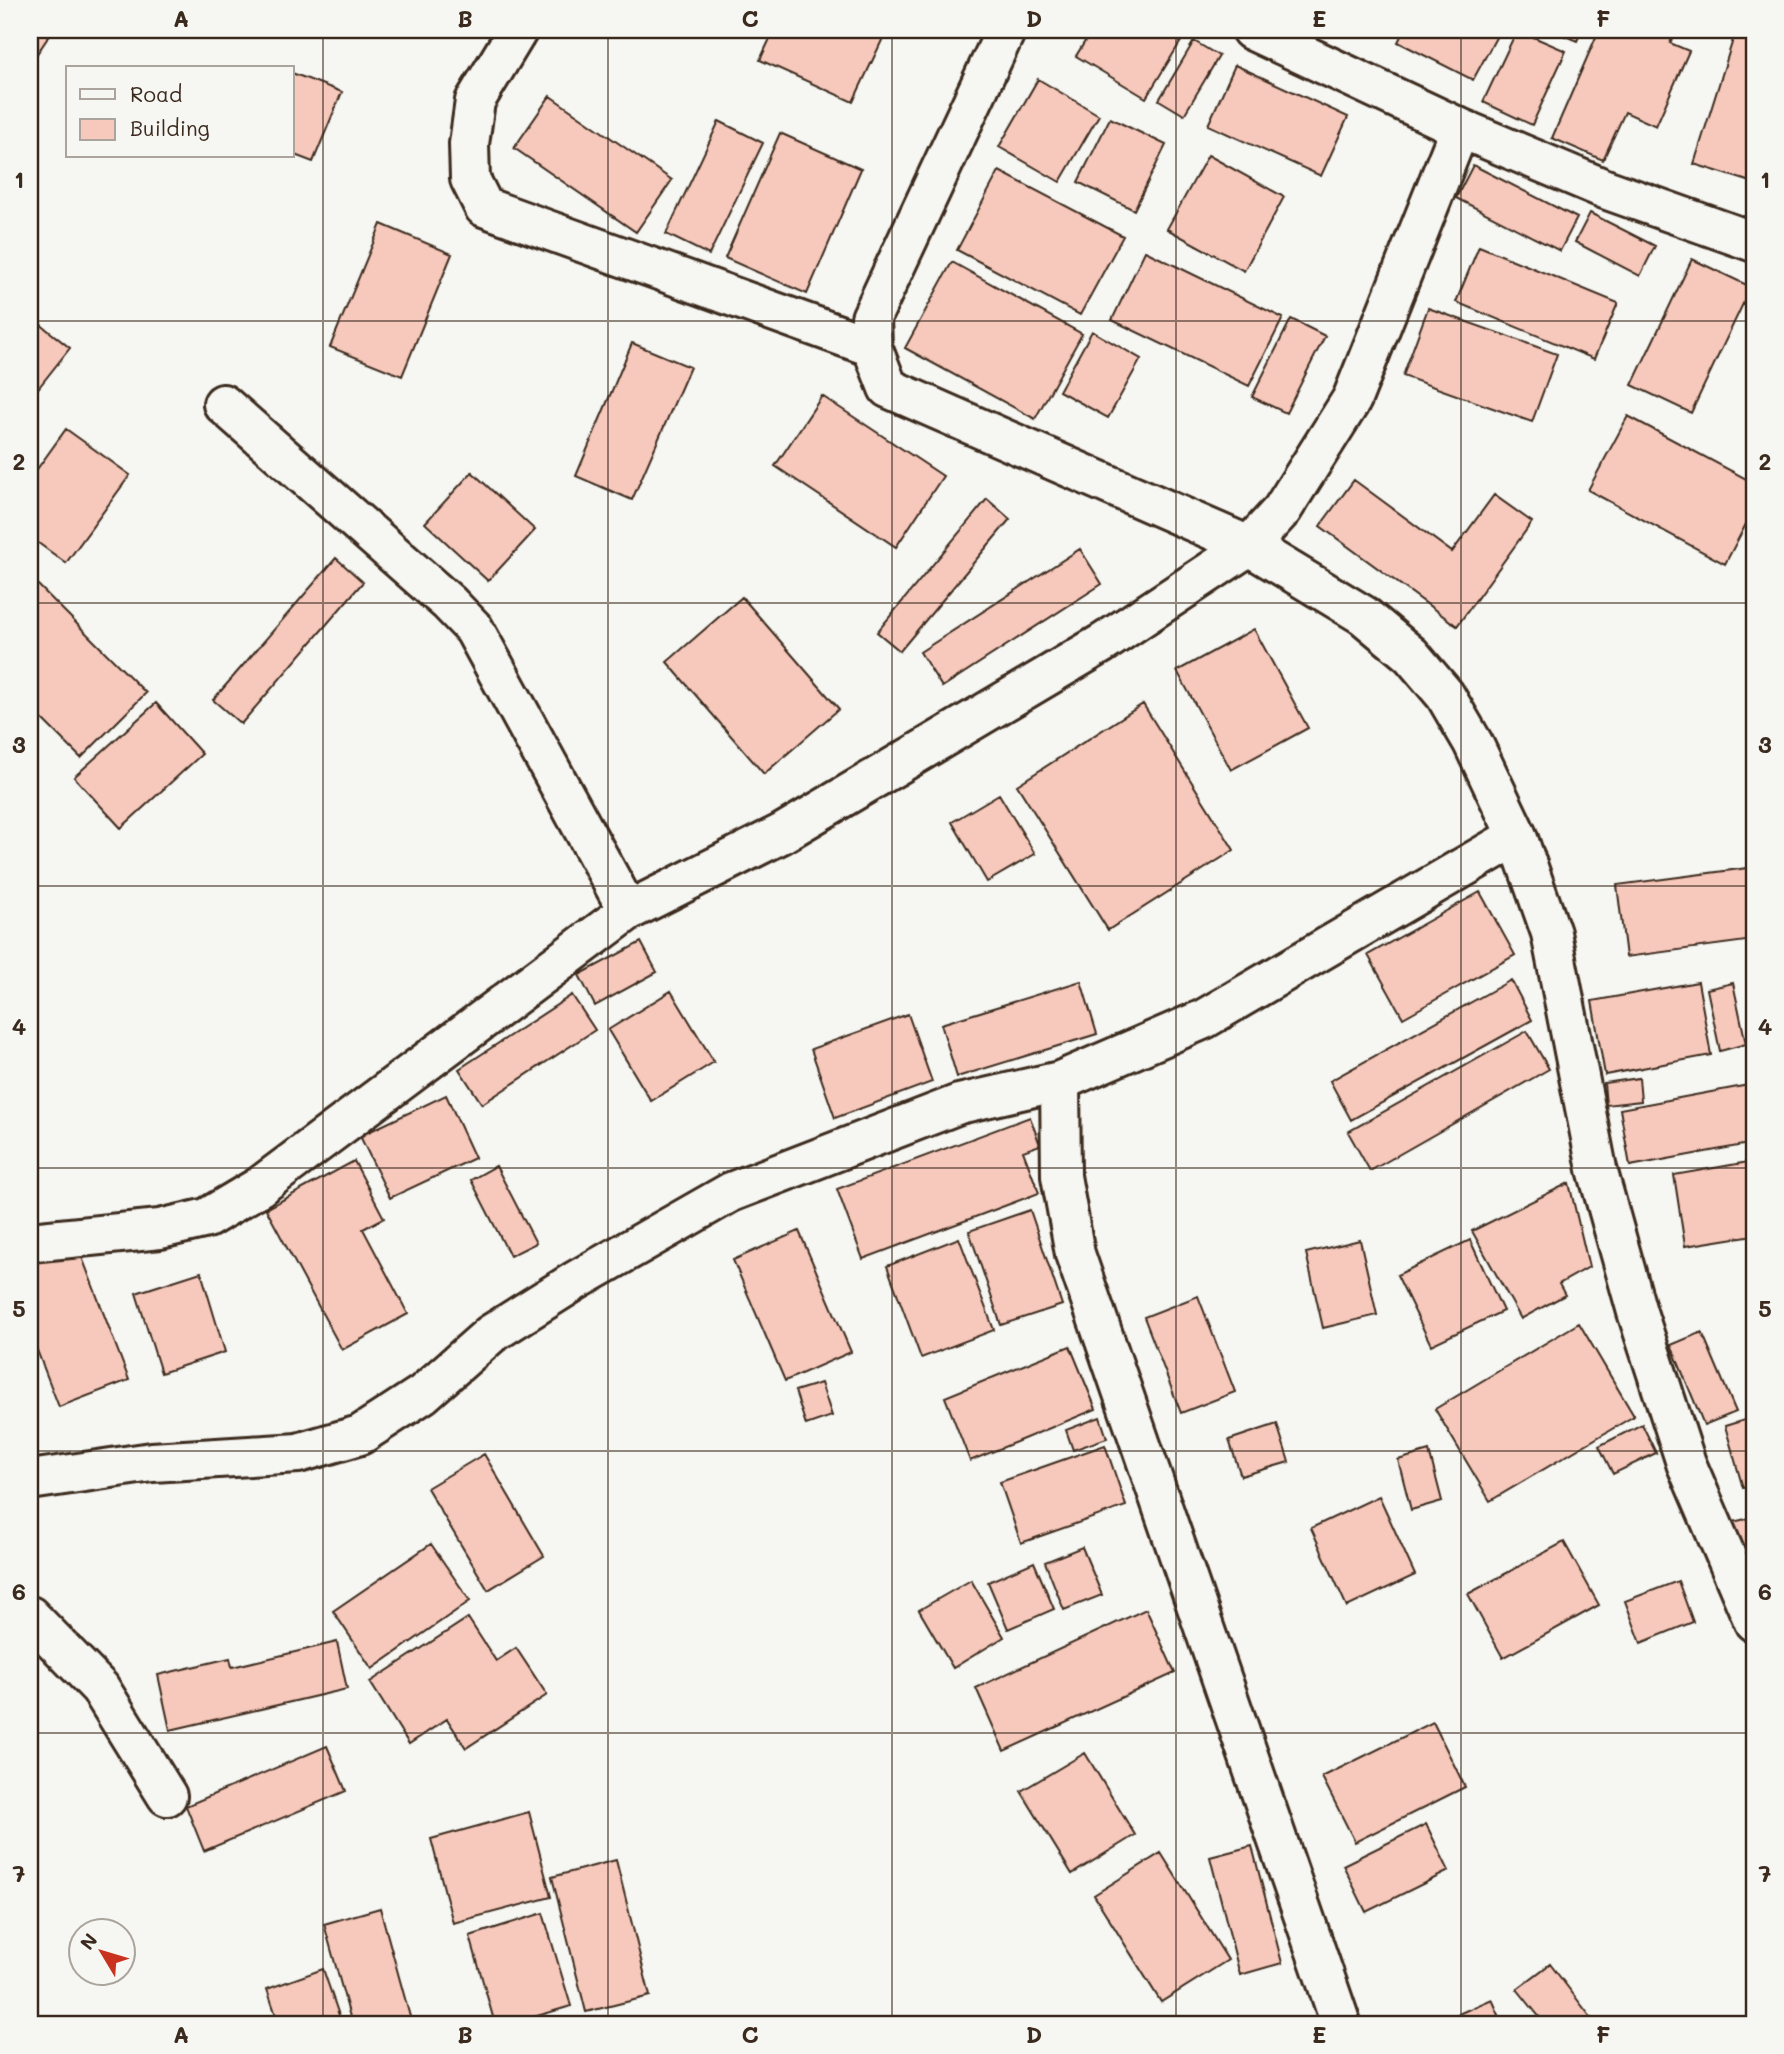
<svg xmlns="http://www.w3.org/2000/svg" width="1784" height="2054" viewBox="0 0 1784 2054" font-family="Mali,sans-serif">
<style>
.building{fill:#f7c9bc;stroke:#3b2a1e;stroke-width:2}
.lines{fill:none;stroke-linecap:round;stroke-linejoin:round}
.minor-casing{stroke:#3b2a1e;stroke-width:44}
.minor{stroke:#f6f6f2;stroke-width:38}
.grid{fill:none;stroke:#3b2a1e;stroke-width:2;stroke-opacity:0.55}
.neatline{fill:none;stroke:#3b2a1e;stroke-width:2.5}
.grid-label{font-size:23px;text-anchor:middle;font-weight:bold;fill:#3b2a1e}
</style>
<rect width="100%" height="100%" fill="#f6f6f2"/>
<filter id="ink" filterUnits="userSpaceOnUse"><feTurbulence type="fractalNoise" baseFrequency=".0143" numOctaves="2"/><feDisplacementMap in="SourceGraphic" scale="14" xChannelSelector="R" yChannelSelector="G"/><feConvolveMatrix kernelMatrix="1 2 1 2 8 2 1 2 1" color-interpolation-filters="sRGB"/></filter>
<g filter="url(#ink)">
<path class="building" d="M30,30H53L30,64Z
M774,30H871L884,36L853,102L760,60Z
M1092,30H1181L1186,33L1146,98L1076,56Z
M1404,30H1500L1473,80L1398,42Z
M1517,30L1566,51L1532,125L1483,102Z
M1551,30H1582L1577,41Z
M1599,30H1676L1670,43L1689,51L1656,126L1625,112L1603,160L1552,138Z
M1736,30H1754V183L1694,164Z
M1194,41L1219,56L1184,115L1159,100Z
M1235,65L1348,117L1321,176L1208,125Z
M292,73L342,92L313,162L292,154Z
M1038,79L1099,115L1060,182L999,147Z
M550,96L672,180L636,232L514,148Z
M1110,118L1166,145L1134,210L1078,182Z
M719,121L763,143L709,255L666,234Z
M780,133L861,169L807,294L725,258Z
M1208,155L1284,197L1244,271L1167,229Z
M1473,165L1577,218L1560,251L1456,198Z
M999,171L1123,236L1080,315L957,250Z
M1590,213L1655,246L1640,276L1575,242Z
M381,224L452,254L402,376L330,347Z
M1479,246L1618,303L1594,359L1456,302Z
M1145,251L1283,318L1249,386L1112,320Z
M1692,259L1751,287L1691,413L1632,385Z
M952,262L1082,334L1035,419L905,348Z
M1428,308L1557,354L1532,422L1403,376Z
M30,316L70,348L32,396L30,395Z
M1291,319L1325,336L1286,413L1252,397Z
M1092,331L1141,359L1108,418L1059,391Z
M632,343L690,367L632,500L576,476Z
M822,396L943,476L896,547L775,466Z
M1628,416L1754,483V509L1725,564L1588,490Z
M66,429L130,475L66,563L30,537V479Z
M472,472L535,530L488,581L425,523Z
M1354,480L1452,552L1494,495L1532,522L1457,626L1320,526Z
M987,499L1010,519L900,651L877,632Z
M1080,549L1102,584L942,687L920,652Z
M336,558L363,582L241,724L213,700Z
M30,577L146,693L81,758L30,707Z
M742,597L839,709L764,774L667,662Z
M1254,629L1308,728L1231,770L1177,671Z
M156,703L202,754L121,828L74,777Z
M1143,704L1234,850L1108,930L1017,785Z
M999,794L1035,854L987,882L952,822Z
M1748,868L1754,940L1626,957L1617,885Z
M1480,892L1515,955L1403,1018L1368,955Z
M641,942L657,972L595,1006L579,975Z
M1511,980L1532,1020L1351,1120L1330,1081Z
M1081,981L1097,1034L957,1077L941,1024Z
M1698,982L1711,1055L1605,1075L1592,1001Z
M1733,983L1746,1044L1720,1051L1707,989Z
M671,991L714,1062L651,1101L608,1030Z
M572,995L595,1030L482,1104L459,1069Z
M908,1014L932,1082L835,1118L811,1049Z
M1527,1031L1549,1069L1370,1171L1348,1132Z
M1639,1078L1641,1101L1606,1105L1604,1083Z
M1754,1084V1143L1630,1166L1620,1109Z
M446,1095L475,1158L390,1198L360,1136Z
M1030,1117L1040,1145L1023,1151L1039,1193L863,1259L837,1189Z
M354,1161L384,1218L363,1229L408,1314L342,1350L266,1209Z
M1754,1161V1235L1685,1246L1674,1175Z
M496,1166L536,1243L510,1256L471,1180Z
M1569,1183L1589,1267L1559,1284L1565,1295L1521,1319L1472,1231Z
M1030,1210L1062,1305L1001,1325L969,1231Z
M799,1231L851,1352L785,1381L733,1260Z
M959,1238L994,1330L921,1358L887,1266Z
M1360,1240L1377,1315L1323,1328L1306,1253Z
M1470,1240L1503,1311L1431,1345L1397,1275Z
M77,1244L129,1380L59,1407L30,1332V1262Z
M201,1272L225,1352L161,1373L136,1293Z
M1198,1296L1235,1392L1181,1413L1144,1317Z
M1579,1323L1634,1416L1490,1501L1435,1409Z
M1702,1332L1736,1412L1704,1425L1671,1345Z
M1070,1346L1096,1409L970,1461L945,1397Z
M821,1383L832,1416L806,1425L795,1391Z
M1100,1417L1107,1438L1073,1450L1066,1430Z
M1754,1417V1485L1743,1488L1725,1426Z
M1277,1424L1289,1462L1241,1476L1229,1440Z
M1642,1424L1656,1453L1613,1474L1599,1446Z
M1105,1445L1126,1506L1021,1543L1000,1482Z
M1429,1451L1442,1501L1411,1510L1398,1460Z
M484,1454L544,1556L488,1590L427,1488Z
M1379,1496L1415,1575L1347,1607L1311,1528Z
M1754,1517V1553L1743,1557L1733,1522Z
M1564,1542L1599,1605L1503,1658L1468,1594Z
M431,1544L470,1601L372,1669L333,1611Z
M1082,1547L1102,1595L1064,1610L1045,1562Z
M1034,1562L1054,1609L1008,1629L988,1582Z
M971,1580L1004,1637L953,1668L919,1610Z
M1678,1581L1693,1622L1641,1643L1625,1601Z
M1146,1609L1175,1673L1004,1751L976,1688Z
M468,1618L496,1661L516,1648L547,1695L466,1748L447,1719L409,1744L370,1682Z
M337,1642L347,1689L170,1730L158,1675L230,1658L232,1667Z
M1433,1722L1465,1787L1355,1842L1322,1777Z
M327,1746L346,1791L204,1851L186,1806Z
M1085,1753L1135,1835L1072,1874L1021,1791Z
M529,1812L551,1897L453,1923L431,1839Z
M1426,1824L1449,1871L1366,1912L1343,1865Z
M1252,1846L1282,1963L1240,1975L1210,1857Z
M1161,1853L1228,1960L1161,2002L1094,1895Z
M616,1860L650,1996L586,2012L552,1877Z
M380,1908L412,2024H352L324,1924Z
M543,1913L571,2006L510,2024H495L470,1936Z
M1550,1964L1596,2024H1545L1517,1989Z
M323,1969L342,2024H279L267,1989Z
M1492,1999L1503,2024H1436Z"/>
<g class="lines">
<defs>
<path id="minor" d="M518,30L475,101L469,144L470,179L484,207L872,347
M1006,30L871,318L872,347L888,388L1249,546L1363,615L1411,655L1445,695L1473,743L1517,836L1551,933L1597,1169L1637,1312L1686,1463L1754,1622
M1251,30L1460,128L1605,189L1754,242
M223,404L449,603L474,629L628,911
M1060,1081L1204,1019L1517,836
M30,1242L160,1229L207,1218L259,1187L628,911L781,834L1103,643L1249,546L1282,510L1352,399L1460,128
M30,1480L152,1462L298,1453L360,1435L423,1394L491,1334L575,1281L731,1192L959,1104L1060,1081L1061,1176L1075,1254L1341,2024
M30,1616L100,1688L167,1796"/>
</defs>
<use href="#minor" class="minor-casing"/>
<use href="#minor" class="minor"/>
</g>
</g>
<path class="grid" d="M323,30V2024M608,30V2024M892,30V2024M1176,30V2024M1461,30V2024M30,321H1754M30,603H1754M30,886H1754M30,1168H1754M30,1451H1754M30,1733H1754"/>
<rect width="1784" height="2054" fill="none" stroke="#f6f6f2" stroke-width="77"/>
<rect x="66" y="66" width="228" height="91" fill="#f6f6f2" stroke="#aba49d" stroke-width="2"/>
<rect x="80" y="89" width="35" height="10" fill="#f6f6f2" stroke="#aba49d" stroke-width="2"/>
<text x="130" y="102" font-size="21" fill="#3b2a1e">Road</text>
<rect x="80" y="119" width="35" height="21" fill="#f7c9bc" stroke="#aba49d" stroke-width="2"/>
<text x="130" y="136" font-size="21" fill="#3b2a1e">Building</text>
<g transform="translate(102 1952) rotate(308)"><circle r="33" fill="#f6f6f2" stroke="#aba49d" stroke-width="2"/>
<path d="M0-5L12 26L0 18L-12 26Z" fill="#c8321e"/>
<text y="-10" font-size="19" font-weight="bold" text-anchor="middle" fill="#3b2a1e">N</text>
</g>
<rect x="38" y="38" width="1708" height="1978" class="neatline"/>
<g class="grid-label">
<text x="181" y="27">A</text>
<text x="465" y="27">B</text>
<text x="750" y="27">C</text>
<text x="1034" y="27">D</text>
<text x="1319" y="27">E</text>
<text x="1603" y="27">F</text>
<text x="19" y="188">1</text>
<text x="1765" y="188">1</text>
<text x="19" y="470">2</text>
<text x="1765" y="470">2</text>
<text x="19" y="753">3</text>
<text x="1765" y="753">3</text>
<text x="19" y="1035">4</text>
<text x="1765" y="1035">4</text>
<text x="19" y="1317">5</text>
<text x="1765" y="1317">5</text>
<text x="19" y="1600">6</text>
<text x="1765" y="1600">6</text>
<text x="19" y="1882">7</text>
<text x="1765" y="1882">7</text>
<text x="181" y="2043">A</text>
<text x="465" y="2043">B</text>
<text x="750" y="2043">C</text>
<text x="1034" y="2043">D</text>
<text x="1319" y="2043">E</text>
<text x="1603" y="2043">F</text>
</g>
</svg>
